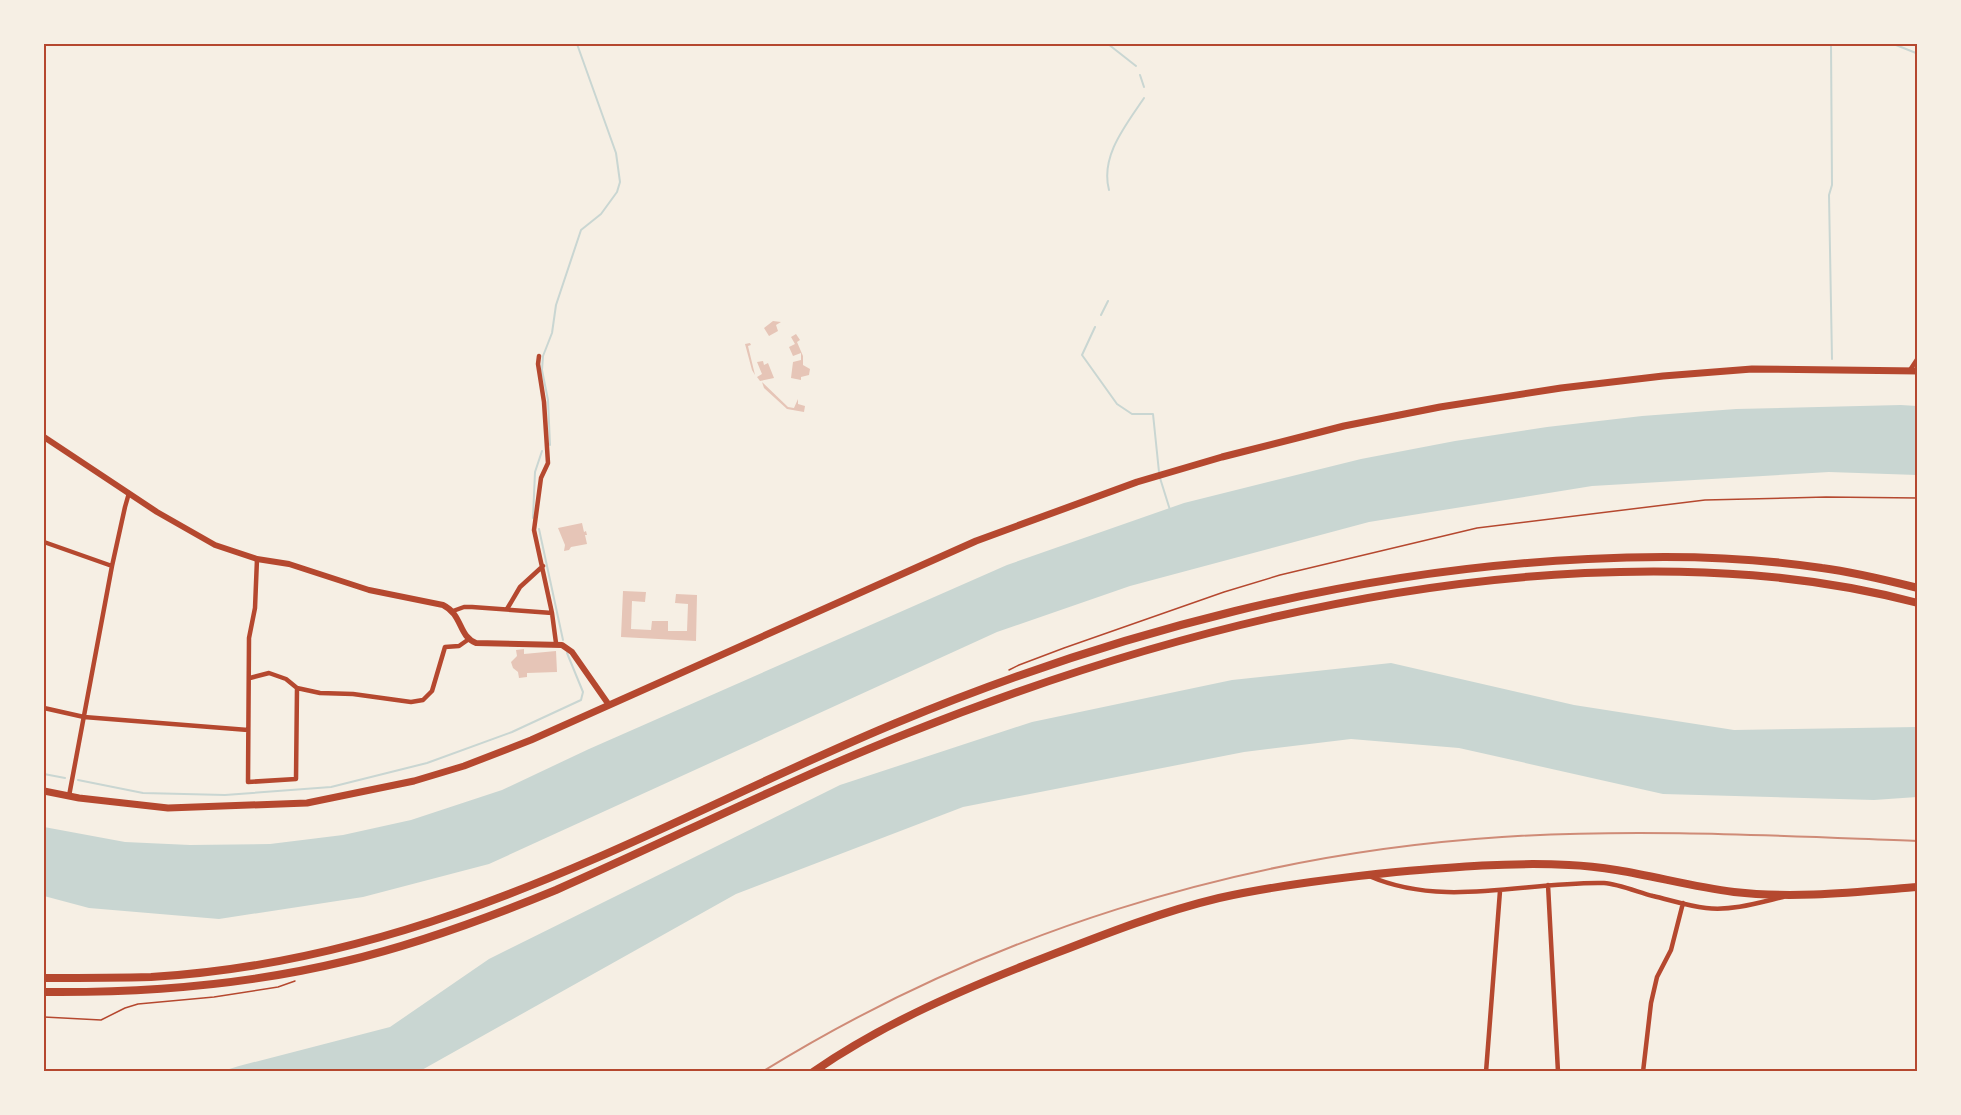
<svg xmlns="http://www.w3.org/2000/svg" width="1961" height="1115" viewBox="0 0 1961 1115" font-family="'Archivo Narrow',sans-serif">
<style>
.water{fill:#c9d6d2}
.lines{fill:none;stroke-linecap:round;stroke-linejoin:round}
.stream{stroke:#c9d6d2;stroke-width:2}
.building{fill:#e6c5b7}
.path{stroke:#b5482f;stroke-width:1.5}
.minor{stroke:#b5482f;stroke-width:4.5}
.tertiary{stroke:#b5482f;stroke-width:6}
.secondary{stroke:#b5482f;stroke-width:7}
.primary{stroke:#b5482f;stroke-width:8}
.motorway{stroke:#b5482f;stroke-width:8}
.rail{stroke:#cf8b77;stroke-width:2}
.neatline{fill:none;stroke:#b5482f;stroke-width:2}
</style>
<rect width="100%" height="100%" fill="#f6efe4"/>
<path class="water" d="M1901,405L1917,406V475L1829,472L1592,486L1369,522L1130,586L997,632L489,864L363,897L219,919L89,908L44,896V827L125,842L190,845L270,844L343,835L411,820L502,790L589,749L1007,565L1184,503L1361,459L1455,441L1547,427L1642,416L1736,409Z
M1391,663L1574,705L1734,730L1917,727V797L1874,800L1663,794L1459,748L1351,739L1244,752L963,807L736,894L420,1071H223L239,1066L390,1027L489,959L840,785L1032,722L1232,680Z"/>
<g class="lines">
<path class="stream" d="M1108,44L1136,66
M1831,44L1832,185L1829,195L1832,359
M1882,44L1896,45L1916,53L1918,50
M1140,75L1144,87
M1109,190C1100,156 1126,125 1144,98
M1101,315L1108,301
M1095,327L1082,355L1117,404L1132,414H1153L1159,472
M550,445L548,400L542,370L543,356L552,333L556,305L581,230L601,214L617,192L620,182L616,153L577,44
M1160,478L1170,510
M533,518L535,472L542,451
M539,529L563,640
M44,774L65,778
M78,780L143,793L225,795L331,787L427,763L512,732L581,700L583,692L567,653"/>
</g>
<path class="building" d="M773,321L781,322L776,325L778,331L769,336L764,328Z
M796,334L800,340L797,342L803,356V365L810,369L809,375L801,377V380L791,378L793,362L801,360V353L793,356L789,347L795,344L791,337Z
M750,343L751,345L748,346L755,375L752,370L745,344Z
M763,361L764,365L768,363L774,378L760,381L757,377L762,374L757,362Z
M762,382L788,407L794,408L798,399V404L805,406L804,412L787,409L764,388Z
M582,523L584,532L586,531L587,535H585L587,544L571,547L569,550L564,551L565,545L558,528Z
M623,591L646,592L645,602L632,601L631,629L651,630L652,621H668V631H687L688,604L675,603L676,594L697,595L696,641L621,637Z
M524,649V654L556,651L557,672L527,673V677L519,678L518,672L513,668L511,662L517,656L516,650Z"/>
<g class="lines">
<path class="path" d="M1009,670L1019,665L1064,648L1224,592L1280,575L1477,528L1705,500L1826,497L1918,498
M44,1017L101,1020L125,1008L138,1004L214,997L278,987L295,981"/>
<path class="minor" d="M539,356L538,364L544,402L548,463L541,478L534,530L552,613L556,643
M1910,370L1918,358
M44,542L112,566
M257,559L255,608L249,638L248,782L296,779L297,688
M507,609L520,587L543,566
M453,611L464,607H472L552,613
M250,678L269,673L286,679L297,688L320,693L353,694L411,702L423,700L432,691L445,647L459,646L469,639
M44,708L84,717L248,730
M69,796L112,566L125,507L129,493
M1369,876C1445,909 1526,881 1604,883C1618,884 1638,892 1653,896C1670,900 1688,906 1706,908C1732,911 1758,903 1783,897
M1548,885L1558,1072
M1486,1072L1500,891
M1643,1072L1651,1003L1657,977L1671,950L1683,903"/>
<path class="tertiary" d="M44,437L157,512L215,545L257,559L289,564L369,590L443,605C463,615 458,636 476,643L562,645L572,652L609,705"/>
<path class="secondary" d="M44,791L79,798L168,808L307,803L414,781L464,766L531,740L976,541L1137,482L1222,457L1344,426L1440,407L1561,388L1663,376L1752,369L1918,371"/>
<path class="primary" d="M813,1072C878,1027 950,995 1023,966C1088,941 1152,914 1219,898C1277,885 1337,878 1396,872C1453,867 1511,862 1569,865C1625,867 1678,885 1734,892C1795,899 1856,892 1918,887"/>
<path class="motorway" d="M44,978C79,978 115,978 151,977C255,971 359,947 457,913C608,861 749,784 896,723C1115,632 1351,570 1588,559C1666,555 1744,556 1822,568C1854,572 1886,580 1918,588
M44,992C145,993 247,985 346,961C418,944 488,918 556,890C674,838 789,780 908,733C1124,647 1352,584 1585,573C1698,568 1808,574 1918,603"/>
<path class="rail" d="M762,1072C985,934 1240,854 1502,837C1638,828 1781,836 1918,841"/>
</g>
<rect width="1961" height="1115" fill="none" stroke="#f6efe4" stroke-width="90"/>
<rect x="45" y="45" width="1871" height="1025" class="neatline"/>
</svg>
